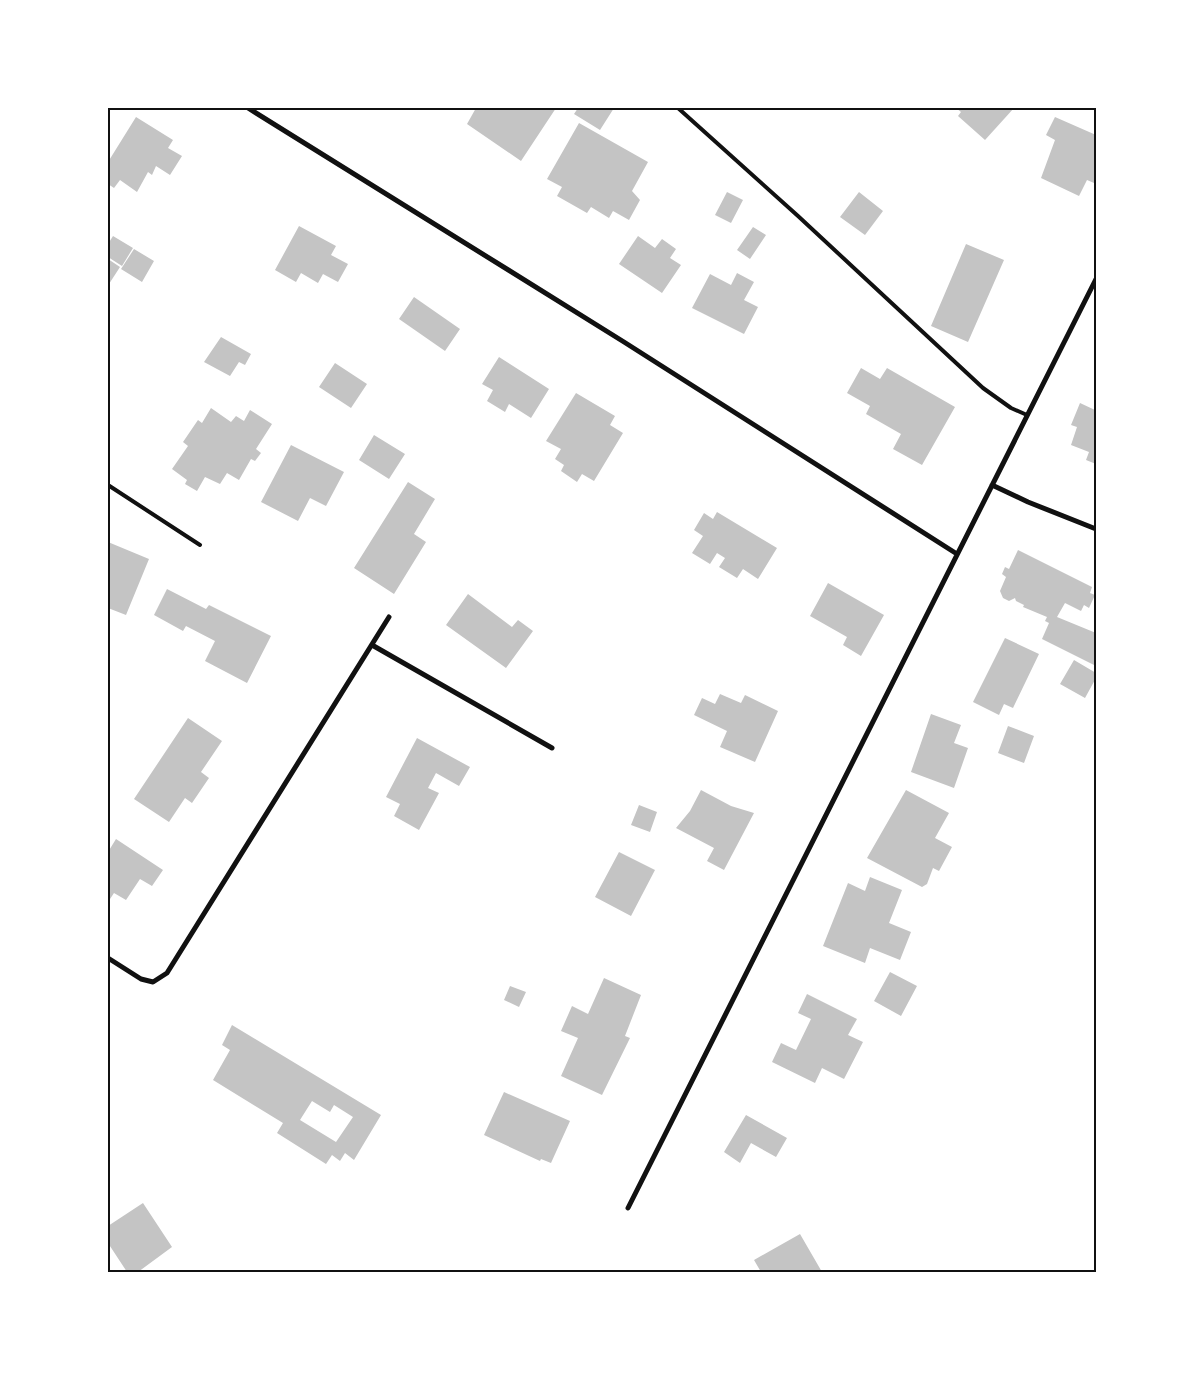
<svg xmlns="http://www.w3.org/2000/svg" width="1204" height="1380" viewBox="0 0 1204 1380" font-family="'Times New Roman',serif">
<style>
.building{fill:#c4c4c4;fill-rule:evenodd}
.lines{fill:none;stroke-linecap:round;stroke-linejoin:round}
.service{stroke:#111;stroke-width:4}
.minor{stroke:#111;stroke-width:5}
.neatline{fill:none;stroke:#111;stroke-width:2}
</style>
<rect width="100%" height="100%" fill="#fff"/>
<path class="building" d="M476,108H556L521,161L467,124Z
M578,108H614L600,130L574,114Z
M956,108H1014L985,140L958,116L961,112Z
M136,117L173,140L168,148L182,156L170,175L156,166L152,175L148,172L137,192L120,180L114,188L108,184V162Z
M1055,117L1096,135V177L1094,183L1087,180L1079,196L1041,178L1055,140L1046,135Z
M579,123L648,162L632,191L640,200L629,220L613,211L609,218L591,207L587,213L557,196L562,187L547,179Z
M727,192L743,200L731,223L715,215Z
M859,192L883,211L865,235L840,217Z
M299,226L336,246L331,255L348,264L338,282L323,274L318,283L301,273L296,282L275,270Z
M753,227L766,235L750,259L737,250Z
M113,236L133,248L122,266L108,257V244Z
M638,236L655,248L662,239L676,249L670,258L681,265L662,293L619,264Z
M966,244L1004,260L968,342L931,326Z
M134,249L154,261L142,282L121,269Z
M108,259L120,267L109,284L108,283Z
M737,273L754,282L744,300L758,307L744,334L692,308L710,274L731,285Z
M414,297L460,329L445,351L399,319Z
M221,337L251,354L245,365L239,362L230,376L204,362Z
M499,357L549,389L531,418L509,404L505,412L487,401L493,390L482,384Z
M335,363L367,384L351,408L319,387Z
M861,368L880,379L887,368L955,407L922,465L893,449L901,434L866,414L870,406L847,393Z
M576,393L615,416L610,425L623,433L594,481L582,474L577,482L561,471L564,465L555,459L561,449L546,441Z
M1080,403L1095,410L1096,406V464L1086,460L1089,452L1071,445L1077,427L1071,425Z
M211,408L231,422L236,416L244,421L250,410L272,424L256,449L261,453L255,461L251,459L239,480L227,473L220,484L205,477L197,491L185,484L187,480L172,469L188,446L183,442L198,420L202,423Z
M374,435L405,454L389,479L359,460Z
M291,445L344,472L326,506L310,498L298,521L261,502Z
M408,482L435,499L414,534L426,542L394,594L354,568Z
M717,512L777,548L758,579L743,569L737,578L719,567L725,558L717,553L710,564L692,553L703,536L694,530L704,513L713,519Z
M108,542L149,559L126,615L108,608Z
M1018,550L1092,587L1090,593L1095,595L1089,608L1084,605L1081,611L1065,603L1057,617L1096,633V666L1042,639L1049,623L1045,621L1047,617L1023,607L1024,605L1016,601L1015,598L1009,601L1003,598L1000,591L1006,577L1002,574L1005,567L1009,569Z
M828,583L884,615L861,656L843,645L847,637L810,616Z
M167,589L206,609L209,605L271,636L247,683L205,661L215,641L186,626L183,631L154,615Z
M468,594L512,627L518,620L533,631L506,668L446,625Z
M1005,638L1039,654L1013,708L1004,704L999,715L973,702Z
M1074,660L1096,673V678L1085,698L1060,684Z
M720,694L741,703L745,695L778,711L755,762L720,747L727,731L694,715L702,698L715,704Z
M931,714L961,725L954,743L968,748L954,788L911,772Z
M188,718L222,741L201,772L209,778L192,803L185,798L169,822L134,799Z
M1008,726L1034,736L1024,763L998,753Z
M417,738L470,767L459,786L436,773L428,788L439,793L419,830L394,816L400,804L386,797Z
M701,790L731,806L754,813L724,870L707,861L714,848L676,828L690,811Z
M906,790L949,813L935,838L952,847L939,871L933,868L927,884L922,887L867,858Z
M639,805L657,812L650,832L631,825Z
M116,839L163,870L152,886L140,879L126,900L114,893L110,899L108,897V852Z
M619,852L655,870L631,916L595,897Z
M870,877L902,890L889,923L911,932L900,960L870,948L865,963L823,946L848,883L865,891Z
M890,972L917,986L901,1016L874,1001Z
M604,978L641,995L625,1036L630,1038L602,1095L561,1076L578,1038L561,1031L572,1006L588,1014Z
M510,986L526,992L519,1007L504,1000Z
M807,994L857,1019L848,1035L863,1042L844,1079L822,1068L815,1083L772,1062L781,1043L796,1050L811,1019L798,1013Z
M232,1025L381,1115L354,1160L345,1153L340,1161L332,1155L326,1164L277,1133L283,1123L213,1080L230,1050L222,1045ZM312,1101L330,1112L334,1105L353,1117L336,1142L300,1120Z
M504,1092L570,1121L551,1163L541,1159L540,1161L484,1135Z
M746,1115L787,1138L776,1157L751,1143L740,1163L724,1152Z
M143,1203L172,1247L138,1272H127L108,1243V1226Z
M800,1234L822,1272H761L754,1260Z"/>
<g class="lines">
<path class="service" d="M678,108L798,216L983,388L1011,408L1027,415
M108,485L200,545"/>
<path class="minor" d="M248,108L624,342L957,554
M992,485L1028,502L1096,529
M372,645L552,748
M108,958L141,979L153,982L167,973L389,617
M628,1208L1096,279"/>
</g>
<rect width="1204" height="1380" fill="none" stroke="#ffffff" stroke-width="218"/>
<rect x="109" y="109" width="986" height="1162" class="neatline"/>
</svg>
